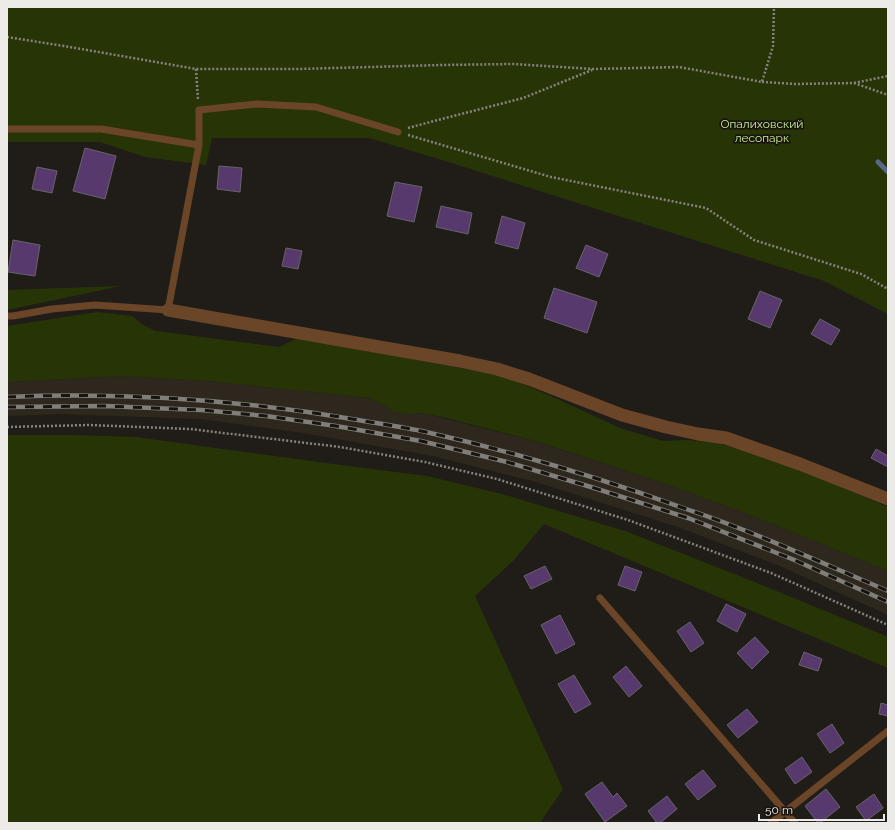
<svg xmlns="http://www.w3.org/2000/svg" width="895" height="830" viewBox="0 0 895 830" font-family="Raleway,sans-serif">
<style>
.built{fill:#2e271e}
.green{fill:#273506}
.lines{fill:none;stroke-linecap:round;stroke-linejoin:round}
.stream{stroke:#586787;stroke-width:5}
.building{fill:#57396d;stroke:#67646a}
.path{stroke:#86837f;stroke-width:2.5;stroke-dasharray:2 2;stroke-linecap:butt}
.service{stroke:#6a4527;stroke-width:7}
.minor{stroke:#6a4527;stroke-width:13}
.rail-casing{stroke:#807e7a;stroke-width:4.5}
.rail{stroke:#17140f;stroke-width:3;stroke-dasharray:9;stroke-linecap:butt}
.labels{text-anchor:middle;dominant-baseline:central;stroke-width:3.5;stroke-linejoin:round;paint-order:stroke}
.park-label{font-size:12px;fill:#caeb90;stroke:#17140f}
</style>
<rect width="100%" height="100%" fill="#201d18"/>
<path class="built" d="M122,376L208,381L369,398L382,404L394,412L408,414L422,413L534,441L649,478L748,514L888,571V615L782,567L678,527L536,482L433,456L303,433L201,419L59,414L7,416V382Z"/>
<path class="green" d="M7,7H888V314L824,281L442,160L369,138H212L206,165L145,157L100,142H7Z
M121,286L7,310V290Z
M97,312L132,316L143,325L156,331L279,347L296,339L339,345L432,363L501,375L551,396L620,428L663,441L687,440L718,443L761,456L810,474L888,507V571L748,514L649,478L535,441L446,418L422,413L408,414L394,412L382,404L369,398L208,381L122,376L7,382V326Z
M7,435H74L136,437L333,464L427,476L502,494L625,531L752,581L886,636L888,637V668L544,524L514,560L475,596L563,789L540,823H7Z"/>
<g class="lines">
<path class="stream" d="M878,162L888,172"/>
</g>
<path class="building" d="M85,148L116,156L105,199L73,191Z
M219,166L242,168L240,192L217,189Z
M37,167L57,171L52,193L32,189Z
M395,182L422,187L414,222L387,216Z
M441,206L472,213L468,234L436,227Z
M502,216L525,223L518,249L495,243Z
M13,240L40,245L35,276L8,272Z
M586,245L608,254L599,277L576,268Z
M286,248L302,251L298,269L282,266Z
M554,288L597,302L587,333L544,318Z
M760,291L782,300L770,328L748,319Z
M820,319L840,330L831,345L811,334Z
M876,449L888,456V467L871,458Z
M545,566L552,579L531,589L524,576Z
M625,566L642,572L635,591L618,585Z
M726,604L746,614L737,632L717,621Z
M560,615L575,644L556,654L541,625Z
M690,622L704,643L691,652L677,631Z
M755,637L769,652L752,669L737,653Z
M804,652L822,659L818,671L799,665Z
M626,666L642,686L629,697L613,677Z
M574,675L591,704L575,713L558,684Z
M881,703L888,705V716L879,714Z
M747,709L758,722L738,738L727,725Z
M832,724L844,743L830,753L817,734Z
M802,757L812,772L795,784L785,769Z
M703,770L716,786L698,800L685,784Z
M602,782L613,797L617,793L627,806L605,822L585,794Z
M826,789L840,807L820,823H818L805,806Z
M874,794L883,808L866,821L856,807Z
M667,796L677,809L660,823H657L648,811Z"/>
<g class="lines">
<path class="path" d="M7,37L64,46L196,69H299L441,65L513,64L594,69L679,67L762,82L773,46L774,7
M196,69L198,100
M762,82L795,84L854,83L888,95
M854,83L888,76
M408,128L419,125L523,98L592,70
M408,135L551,177L706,208L754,240L861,274L888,289
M7,427L89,425L190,429L340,447L425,462L497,479L628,520L771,573L888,625"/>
<path class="service" d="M7,129H101L199,145
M7,316H13L52,309L95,305L168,310L199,145V110L257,104L316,107L398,132
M600,598L795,823
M771,823L888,731"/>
<path class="minor" d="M168,310L460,361L497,369L529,379L622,415L666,427L698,434L726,438L800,464L888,499"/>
<defs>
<path id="rail" d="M7,397C124,392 242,400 358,420C381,424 403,427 426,432C515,452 603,479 689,510C757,533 822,563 888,591
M7,407L105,406L201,410L266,416L336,426L421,441L507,462L591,487L688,518L792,559L888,602"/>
</defs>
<use href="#rail" class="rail-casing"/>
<use href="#rail" class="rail"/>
</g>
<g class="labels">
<g class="park-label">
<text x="762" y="124">Опалиховский<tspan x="762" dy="14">лесопарк</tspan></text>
</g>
</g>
<rect width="895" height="830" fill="none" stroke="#edebe8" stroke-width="16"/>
<path d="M759 814v6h125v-6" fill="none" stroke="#edebe8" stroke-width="2"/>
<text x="765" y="814" font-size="12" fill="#edebe8" stroke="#17140f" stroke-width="3" paint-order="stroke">50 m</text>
</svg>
